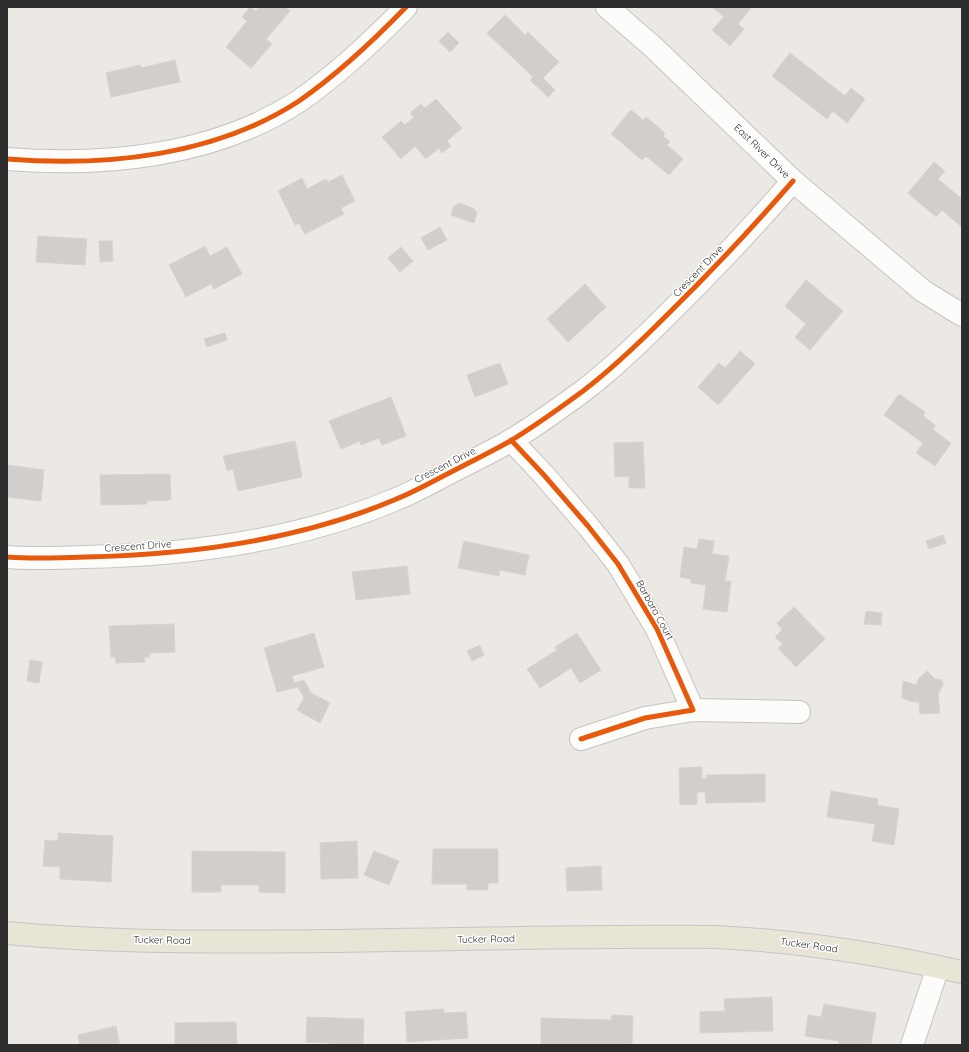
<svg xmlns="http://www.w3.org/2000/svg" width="969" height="1052" viewBox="0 0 969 1052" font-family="Quicksand,sans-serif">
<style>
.building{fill:#d1cecb;stroke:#d7d4d0}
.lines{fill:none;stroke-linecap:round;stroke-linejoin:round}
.minor-casing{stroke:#c5c4c5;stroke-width:24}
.major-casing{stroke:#c6c5c4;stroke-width:24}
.minor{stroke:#fcfcfb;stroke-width:22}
.major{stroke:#e8e4d6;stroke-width:22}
.cycleway-casing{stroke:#fff;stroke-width:8}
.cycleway{stroke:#e8590c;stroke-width:5}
.labels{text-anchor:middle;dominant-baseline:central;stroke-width:3;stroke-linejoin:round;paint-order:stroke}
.street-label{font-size:10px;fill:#2e2e2e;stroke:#fff}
</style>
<rect width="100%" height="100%" fill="#ece8e4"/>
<path class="building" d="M250,7L256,11L259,7H285L290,11L266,39L272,44L251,68L226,47L247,21L242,17Z
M712,7H752L738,24L744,29L730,46L712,30L724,17Z
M505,15L525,35L528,32L559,62L543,78L555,90L548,97L530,80L533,77L487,33Z
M448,32L459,43L450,52L439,41Z
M790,53L845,96L851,88L865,99L847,123L833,111L827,119L772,76Z
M175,60L180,82L111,97L106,73L140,65L141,68Z
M436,99L462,128L447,141L451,146L442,153L439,148L426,159L415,146L401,159L382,137L401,121L405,125L414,117L410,113L421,104L425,108Z
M631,110L643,120L646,117L665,133L663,136L670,142L667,145L683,159L669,175L646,156L642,160L611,134Z
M934,162L945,171L938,179L962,199V227L942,210L936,217L908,193Z
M342,175L355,201L341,208L344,214L305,234L299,223L295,225L278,191L302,178L307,189L326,179L328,182Z
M460,203L474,209L477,213L474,223L451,215L454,206Z
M440,227L447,240L428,250L421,238Z
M38,236L87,239L85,265L36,262Z
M99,241H112L113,261L100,262Z
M205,246L210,256L227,247L242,274L214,289L211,284L186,297L169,265Z
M401,247L413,261L400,272L388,258Z
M806,280L843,311L810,350L795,337L806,324L785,306Z
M585,284L606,307L568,342L547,319Z
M225,333L227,340L207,347L204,339Z
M740,351L755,364L718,405L698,387L719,363L725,368Z
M500,363L508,384L475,397L467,375Z
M899,394L925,412L923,416L935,425L933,430L951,443L935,466L916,453L923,443L884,415Z
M391,397L406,436L382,445L379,438L361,445L360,441L341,449L329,421Z
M295,441L302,477L238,491L233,469L227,471L223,456Z
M643,442L645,488H629V476L615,477L614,443Z
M7,465L44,470L41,501L7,497Z
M170,474L171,500L147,501V504L101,505L100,475Z
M943,535L946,543L929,549L926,541Z
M699,539L714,541L712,554L729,556L725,581H731L727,612L703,609L706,585L691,583V579L680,577L684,547L697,549Z
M464,541L529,555L525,575L500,570L499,576L458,568Z
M407,566L410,594L356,600L352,572Z
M794,607L825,639L796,667L778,648L783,644L775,637L782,630L777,623Z
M866,611L882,613L881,625L864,624Z
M174,624L175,652L150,653V657H144L145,662L116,663L115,657H111L109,626Z
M314,633L324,667L292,676L294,683L304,680L311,693L330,703L320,723L297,710L304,698L298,687L277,692L264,648Z
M577,633L601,670L580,683L571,668L540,688L527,669L557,650L555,647Z
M480,645L484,655L472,661L467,651Z
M30,660L42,662L39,683L27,681Z
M927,671L935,679L942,680L943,683V685L938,694L940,713L920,714L919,702H913L902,698L903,681L916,685L919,678Z
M702,767V779H707L706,775L765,774V802L706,803L705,792H697V804L680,805L679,768Z
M831,791L878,799L877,805L899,809L894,845L872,841L875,824L827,817Z
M58,833L113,836L111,882L60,879V867L43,866L45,840L58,841Z
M357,841L358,878L321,879L320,843Z
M433,849H498V883H488V890H467V884H432Z
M192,851L285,852V893L259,892V885H221V892H192Z
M374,851L399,861L389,885L364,875Z
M601,866L602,890L567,891L566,868Z
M772,997L773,1031L700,1033V1012L725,1011L724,999Z
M824,1004L876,1013L871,1045H838L839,1041L805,1036L808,1015L821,1017Z
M443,1009L444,1013L466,1012L468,1038L407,1042L405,1012Z
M612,1015L633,1016L632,1045H541V1018L611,1020Z
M307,1017L364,1019L363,1045H330V1043L306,1042Z
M236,1022L237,1045H175V1023Z
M116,1026L120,1045H80L78,1035Z"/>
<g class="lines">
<defs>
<path id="minor" d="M607,7L652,46L793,181L923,291L962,315
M7,159C105,167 215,156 299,101C338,74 373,41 406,7
M511,440L543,474L588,526L618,564L657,629L693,710L645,718L581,739
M7,557C33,559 59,558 85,557C188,555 297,541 394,500C415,492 435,480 455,470C474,460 493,451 512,440C536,425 560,408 583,391C612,369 639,343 665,317C710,273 752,228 793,181
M693,710L799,712
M912,1045L938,967"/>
<path id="major" d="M7,933C113,943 221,942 328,941C457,939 587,936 716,937C799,941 881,954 962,972"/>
</defs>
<use href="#minor" class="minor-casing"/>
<use href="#major" class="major-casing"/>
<use href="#minor" class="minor"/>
<use href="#major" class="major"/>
<defs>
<path id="cycleway" d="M7,159C105,167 215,156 299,101C338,74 373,41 406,7
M511,440L543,474L588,526L618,564L657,629L693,710L645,718L581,739
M7,557C33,559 59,558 85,557C188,555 297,541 394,500C415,492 435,480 455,470C474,460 493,451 512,440C536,425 560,408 583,391C612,369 639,343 665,317C710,273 752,228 793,181"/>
</defs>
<use href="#cycleway" class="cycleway-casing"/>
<use href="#cycleway" class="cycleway"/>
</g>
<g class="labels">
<g class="street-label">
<text transform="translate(762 151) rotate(44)">East River Drive</text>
<text transform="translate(698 271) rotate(-46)">Crescent Drive</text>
<text transform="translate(445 465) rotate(-27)">Crescent Drive</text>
<text transform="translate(138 546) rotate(-4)">Crescent Drive</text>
<text transform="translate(655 610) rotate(61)">Barbara Court</text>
<text transform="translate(486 939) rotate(-1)">Tucker Road</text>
<text transform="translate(162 940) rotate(1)">Tucker Road</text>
<text transform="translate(809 945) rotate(8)">Tucker Road</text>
</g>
</g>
<rect width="969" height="1052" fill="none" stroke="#2e2e2e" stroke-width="16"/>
</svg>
